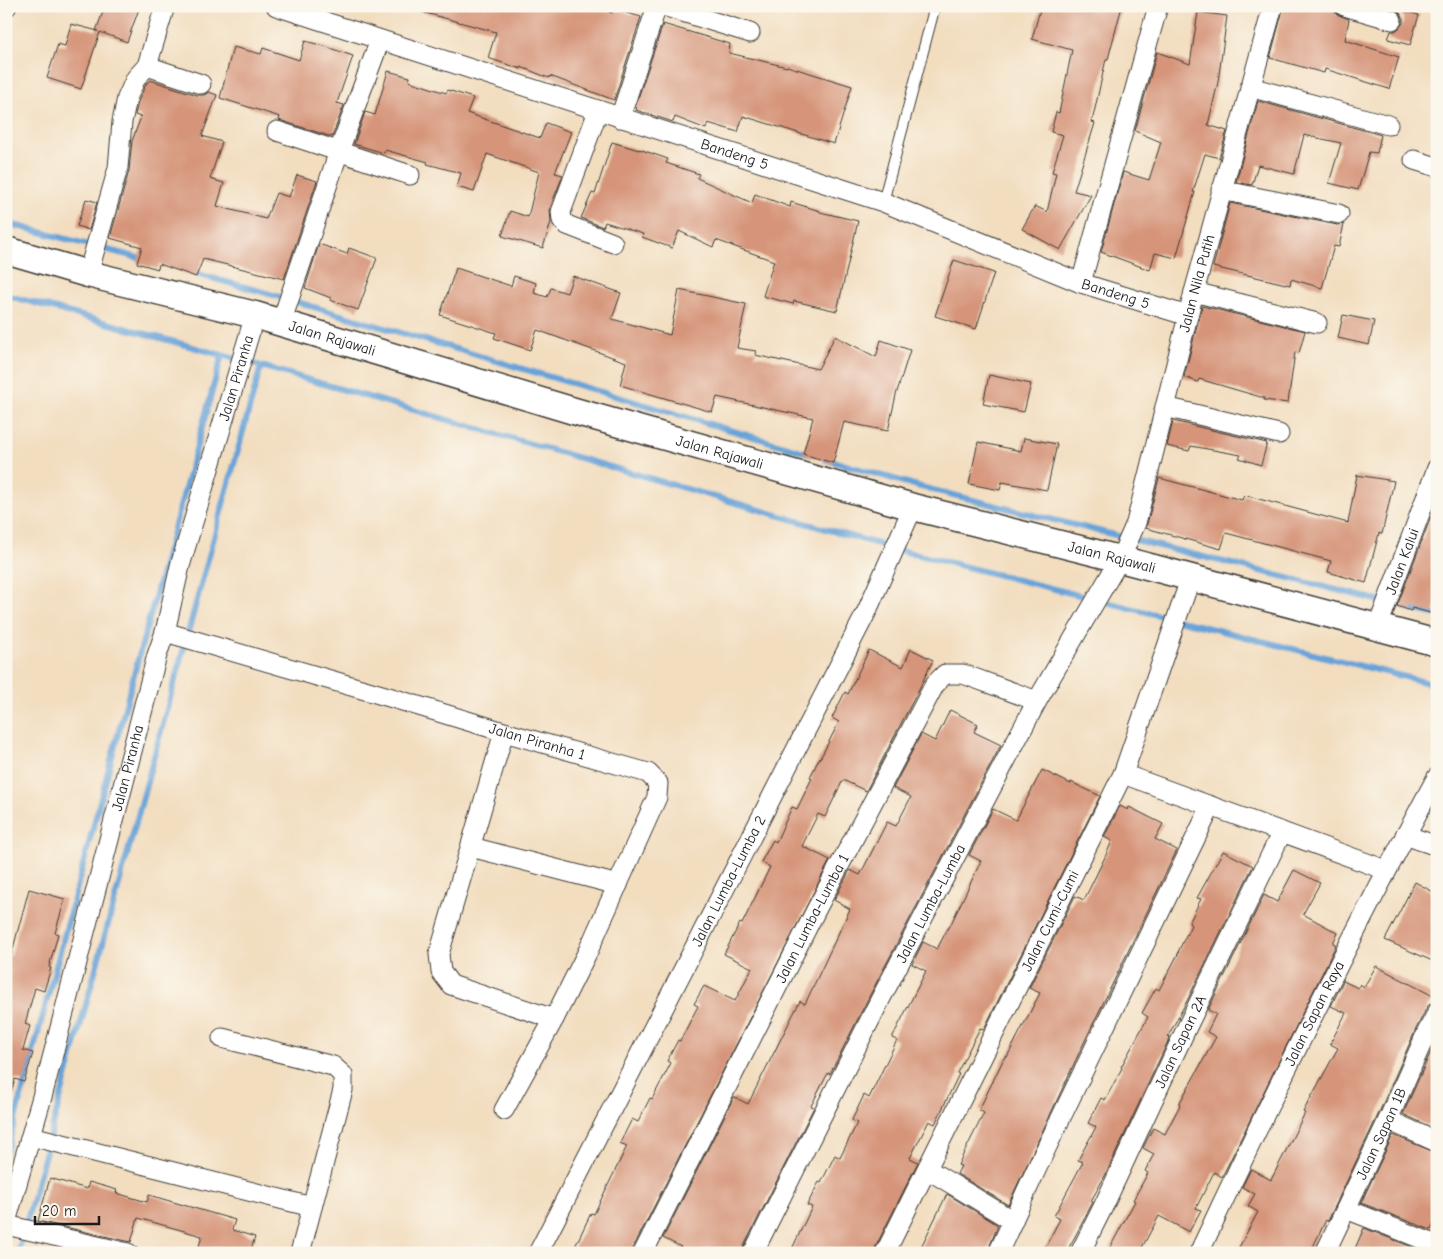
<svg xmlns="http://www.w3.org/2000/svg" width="1443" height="1259" viewBox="0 0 1443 1259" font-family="'Comic Neue',sans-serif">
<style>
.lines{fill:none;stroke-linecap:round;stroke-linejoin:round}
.stream{stroke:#67a3d8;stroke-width:6}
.building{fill:#d6957a}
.service-casing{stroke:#3c3934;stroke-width:12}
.minor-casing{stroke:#3c3934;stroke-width:21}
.secondary-casing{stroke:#3c3934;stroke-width:29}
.service{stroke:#fff;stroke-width:10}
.minor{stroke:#fff;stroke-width:19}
.secondary{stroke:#fff;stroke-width:26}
.labels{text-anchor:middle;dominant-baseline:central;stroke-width:4.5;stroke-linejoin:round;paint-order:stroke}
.street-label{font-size:15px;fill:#1c1c1c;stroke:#fbf7ec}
</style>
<rect width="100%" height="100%" fill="#fbf7ec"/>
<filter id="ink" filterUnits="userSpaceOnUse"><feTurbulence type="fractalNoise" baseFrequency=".02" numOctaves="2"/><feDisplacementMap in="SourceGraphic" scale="10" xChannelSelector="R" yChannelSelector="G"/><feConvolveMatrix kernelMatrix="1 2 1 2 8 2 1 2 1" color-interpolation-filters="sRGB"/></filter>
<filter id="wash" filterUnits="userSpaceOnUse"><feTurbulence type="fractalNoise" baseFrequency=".0096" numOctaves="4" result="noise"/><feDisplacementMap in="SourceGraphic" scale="20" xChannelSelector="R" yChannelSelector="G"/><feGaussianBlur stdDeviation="1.12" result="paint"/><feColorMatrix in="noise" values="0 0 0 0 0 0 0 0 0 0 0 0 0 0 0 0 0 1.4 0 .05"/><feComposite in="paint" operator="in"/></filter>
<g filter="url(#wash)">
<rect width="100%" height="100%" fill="#f2ddbf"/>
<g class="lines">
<path class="stream" d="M6,223L146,260
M190,272L263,292L811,454
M6,295L261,366L895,549L1437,685
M825,459L921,487L1385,602
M1404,607L1437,615
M6,1153L140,652L222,355
M18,1253L261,366"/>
</g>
<g id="blocks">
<path class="building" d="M105,6H140L127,42L100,32L81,89L47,78L58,44L65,46L71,24L98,31H96Z
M422,6H591L612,13L613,9L641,17L614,100L550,76L549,78L521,67V69L488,58L496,32L422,12Z
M1041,6H1122L1108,59H1106L1092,122L1095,123L1074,191L1091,195L1060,250L1022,229L1035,206L1047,212L1056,173L1052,172L1063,135L1051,132L1056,112L1059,113L1072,50L1032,39Z
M1284,6H1333L1336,14L1349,19L1345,40L1399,57L1389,89L1325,69L1324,73L1270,58Z
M1397,9L1419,15L1410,45L1388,39L1391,31H1395L1399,28L1403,23V17L1400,13L1397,10Z
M1198,12L1227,16L1218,82L1208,125L1227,131L1219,158L1205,154L1193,192H1195L1176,258L1155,253L1150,270L1101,252L1123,172L1149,180L1161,142L1135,131L1157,52L1190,64Z
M663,24L730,44L729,53L787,67V66L852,86L834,144L743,116L738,132L708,123L706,129L675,117L673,122L636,110L637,108L635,107Z
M305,41L324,46L353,56L337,103L344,105L332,137L279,120L280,117L220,98L233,47L261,54L263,48L299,60Z
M388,71L410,77L409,81L446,93L448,90L473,98L467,113L540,138L546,123L571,132L555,173L563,175L550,208L551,222L543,248L502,236L510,211L528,217L539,172L487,154L474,192L457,187L461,173L427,164L428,162L385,150L384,153L354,144L365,112L375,115Z
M150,80L197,95H204L209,92L217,95L202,136L222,142L210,179L224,183L217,206L266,219L276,193L289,197L297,175L317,181L284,279L203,259L196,277L159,264L158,269L137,263L142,247L110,238L129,171L132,141L141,117L135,115L138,102L146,84Z
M1258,101L1381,135L1377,153L1369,152L1358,190L1329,183L1341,143L1304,135L1294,174L1258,165L1252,185L1236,182Z
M612,142L639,150V149L668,159L666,163L699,174L697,178L752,203L755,194L790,207L791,202L820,211V212L858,221L837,311L794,301L793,304L763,296L774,261L716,240L713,247L679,231L672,248L642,237L643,234L605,222L603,227L581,218L592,193L595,194Z
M86,199L97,202L89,230L77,226Z
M1230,203L1337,225L1344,224L1339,247L1334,246L1322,288L1291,279L1290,285L1213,267Z
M319,244L347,254L349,248L377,258L358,310L330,300L331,298L305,288Z
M954,260L994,273L976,329L935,316Z
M456,268L511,286L514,276L536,283L534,293L547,297L551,288L567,293L573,276L621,293L612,319L670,335L679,290L746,304L737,348L756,351L755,355L818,369L835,336L876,357L881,340L910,350L896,395L888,431L844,422L833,463L803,454L813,418L717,397L712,412L620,385L626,362L537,330L530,350L494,338L496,333L440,315Z
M1202,306L1305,331L1299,353L1295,352L1288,403L1264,400V398L1199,379L1198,382L1184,377Z
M1343,315L1374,321L1369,345L1338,338Z
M989,375L1031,384L1024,412L983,404Z
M1173,421L1267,443L1261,465L1239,458L1241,455L1191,446L1189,451L1167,446Z
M1024,438L1057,444L1047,490L1002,482L1000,490L969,484L978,442L1021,451Z
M1357,475L1394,481L1382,534L1379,533L1366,583L1328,572L1331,561L1226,533L1221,549L1146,528L1159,478L1242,500L1244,495L1348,523Z
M1437,501V604L1434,614L1412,608L1411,611L1397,606Z
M911,649L933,660L918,691L866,791L843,780L825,817L818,814L802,846L830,860L633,1248L632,1253H572L591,1213L594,1214L627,1146L620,1143L632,1119L638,1122L650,1098L652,1099L671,1063L667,1061L678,1040L680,1041L698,1006L694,1004L704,986L735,1001L752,968L724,954L740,923L742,924L770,867L761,862L773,840L776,842L792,807L797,809L812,778L810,777L820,757H821L839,722L832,718L845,692L848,694L869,650L903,667Z
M950,710L978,724L974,732L1001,745L871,993L830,1074L828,1073L811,1106L814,1107L743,1248L742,1253H678L681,1247L663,1238L734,1097L748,1104L800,1001L805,1004L850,909L834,900L850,870L860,875L887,822L896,826L911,797L893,788L921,734L935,741Z
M1042,770L1071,784V782L1100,796L984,1029L980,1028L957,1073L959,1074L935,1124L929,1121L910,1158L918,1162L875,1248L874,1253H790L812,1207L807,1205L819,1182L821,1183L835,1155L840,1158L857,1123L852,1120L864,1095L869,1098L897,1040L892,1038L926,971L912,964L923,942L937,949L948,928H949L981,861L969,855L993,809L1016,820Z
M1120,806L1128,810L1129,807L1163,824L1155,839L1177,850L1080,1051L1008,1205L957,1174L961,1166L958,1165L984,1113L979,1110L993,1081L1005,1056L1007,1057L1040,993L1029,988L1075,896L1084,900L1106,855L1112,841L1104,837Z
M1223,851L1253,866L1188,999L1168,1036L1170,1037L1106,1174L1091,1201L1093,1202L1079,1229L1066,1253H1042L1060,1219L1054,1216L1083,1162L1078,1160L1096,1127L1088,1123L1101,1098L1105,1100L1122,1068L1121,1067L1148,1017L1142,1013L1156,988L1159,990L1179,952H1178L1191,925L1189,923L1201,899L1197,898Z
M1294,870L1320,883L1303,914L1338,933L1333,943L1336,945L1222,1177L1214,1172L1196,1208L1201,1210L1189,1232L1159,1216L1139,1253H1107L1135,1201L1133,1200L1148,1173L1145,1171L1154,1154L1143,1148L1153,1128L1165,1134L1180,1105L1179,1104L1216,1037L1207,1032L1216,1014L1208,1010L1264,895L1277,902Z
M1415,882L1437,894V963L1385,940Z
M29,889L65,899L55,933L58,934L49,967L51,968L44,991L35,988L25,1024L30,1026L23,1050L33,1053L24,1082L15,1079L11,1093H6V955L11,956Z
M1376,966L1437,998V1002L1431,1003L1427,1007L1416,1029L1378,1115L1328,1221L1326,1220L1310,1253H1236L1258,1212L1248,1206L1255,1194L1242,1187L1251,1169L1271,1180L1305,1113L1303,1112L1338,1048L1330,1044L1346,1013L1331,1006L1343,981L1358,988L1360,984L1364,987Z
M1437,1038V1130L1403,1114Z
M1393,1135L1437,1153V1217L1431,1230L1361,1203Z
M50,1178L87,1189L89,1182L117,1190L116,1193L147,1202L149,1195L235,1220L232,1230L255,1237L250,1253H197L202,1236L138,1218L131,1242L38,1221Z
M947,1194L998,1225L987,1253H918Z
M1364,1228L1422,1251L1421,1253H1353Z"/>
</g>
</g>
<g filter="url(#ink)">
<use href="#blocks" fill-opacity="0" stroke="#3c3934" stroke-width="1"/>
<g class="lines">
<defs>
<path id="service" d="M883,202L935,6"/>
<g id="minor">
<path id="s1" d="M276,6L883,202L1081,283L1188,316"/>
<path d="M663,6L750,33"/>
<path d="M1344,6L1392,20"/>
<path d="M6,7L7,6"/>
<path d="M147,66L201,84"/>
<path d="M1250,87L1388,125"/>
<path d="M598,111L561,212L562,220L567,225L613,243"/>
<path d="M620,118L657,6"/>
<path d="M277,131L410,175"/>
<path d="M1414,160L1437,167"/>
<path d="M1221,190L1339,214"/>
<path d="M88,274L118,168L122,122L127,98L136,78L147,66L165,6"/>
<path d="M1081,283L1158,6"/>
<path d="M1194,292L1317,323"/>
<path d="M281,323L339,151L380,40"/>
<path d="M1165,407L1279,434"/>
<path id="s2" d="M1378,626L1437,468"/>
<path id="s3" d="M165,632L389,697L504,732L648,773L658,783L657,797L588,951L554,1019L504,1110"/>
<path d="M504,732L439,954L441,972L451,985L554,1019"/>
<path d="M1123,774L1386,870"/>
<path d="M1405,835L1437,846"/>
<path d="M471,847L618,885"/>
<path d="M222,1038L333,1066L343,1075V1090L300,1253"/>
<path d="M1388,1120L1437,1142"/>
<path d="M31,1136L312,1207"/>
<path d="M927,1169L1013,1221"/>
<path d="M1346,1209L1437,1245"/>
<path id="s4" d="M6,1222L42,1097L157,655L165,632L180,566L255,315"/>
<path d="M6,1225L128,1253"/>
<path id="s5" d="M538,1253L866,613L913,507"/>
<path id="s6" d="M643,1253L816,910L935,684L945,674H963L1037,701"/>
<path id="s7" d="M753,1253L881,998L1037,701L1120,559L1136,523L1194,292L1273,6"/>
<path id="s8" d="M885,1253L1123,774L1191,577"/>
<path d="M998,1253L1042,1157L1211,806"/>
<path id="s9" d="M1080,1253L1104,1205L1187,1027L1282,832"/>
<path id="s10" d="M1199,1253C1274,1092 1352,933 1437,777"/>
<path id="s11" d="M1325,1253L1388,1120L1426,1034L1437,1013"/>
</g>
<g id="secondary">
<path id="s12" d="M6,250L88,274L255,315L574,411L913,507L1120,559L1437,643"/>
</g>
</defs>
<use href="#service" class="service-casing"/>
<use href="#minor" class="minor-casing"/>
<use href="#secondary" class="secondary-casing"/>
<use href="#service" class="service"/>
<use href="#minor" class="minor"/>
<use href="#secondary" class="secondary"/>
</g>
</g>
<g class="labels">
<g class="street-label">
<text stroke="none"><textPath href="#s1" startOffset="482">Bandeng 5</textPath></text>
<text stroke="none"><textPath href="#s7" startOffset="1072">Jalan Nila Putih</textPath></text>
<text stroke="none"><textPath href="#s1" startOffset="888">Bandeng 5</textPath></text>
<text stroke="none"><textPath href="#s12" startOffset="338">Jalan Rajawali</textPath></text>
<text stroke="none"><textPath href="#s4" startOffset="875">Jalan Piranha</textPath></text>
<text stroke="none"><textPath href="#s12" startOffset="742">Jalan Rajawali</textPath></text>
<text stroke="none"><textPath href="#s12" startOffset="1148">Jalan Rajawali</textPath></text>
<text stroke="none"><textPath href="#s2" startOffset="69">Jalan Kalui</textPath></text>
<text stroke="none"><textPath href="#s3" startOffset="388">Jalan Piranha 1</textPath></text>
<text stroke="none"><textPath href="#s4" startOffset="470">Jalan Piranha</textPath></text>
<text stroke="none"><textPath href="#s5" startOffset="418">Jalan Lumba-Lumba 2</textPath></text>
<text stroke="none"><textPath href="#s7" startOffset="392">Jalan Lumba-Lumba</textPath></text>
<text stroke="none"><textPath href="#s6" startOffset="375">Jalan Lumba-Lumba 1</textPath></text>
<text stroke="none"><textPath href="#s8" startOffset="371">Jalan Cumi-Cumi</textPath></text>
<text stroke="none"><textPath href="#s10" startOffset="266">Jalan Sapan Raya</textPath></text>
<text stroke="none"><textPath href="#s9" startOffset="234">Jalan Sapan 2A</textPath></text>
<text stroke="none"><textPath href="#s11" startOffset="132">Jalan Sapan 1B</textPath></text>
</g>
</g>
<rect width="1443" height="1259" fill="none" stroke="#fbf7ec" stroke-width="25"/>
<path d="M35 1216v8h64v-8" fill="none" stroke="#1c1c1c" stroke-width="2.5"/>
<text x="42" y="1216" font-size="15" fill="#1c1c1c" stroke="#fbf7ec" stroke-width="4" paint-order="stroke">20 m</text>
</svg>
